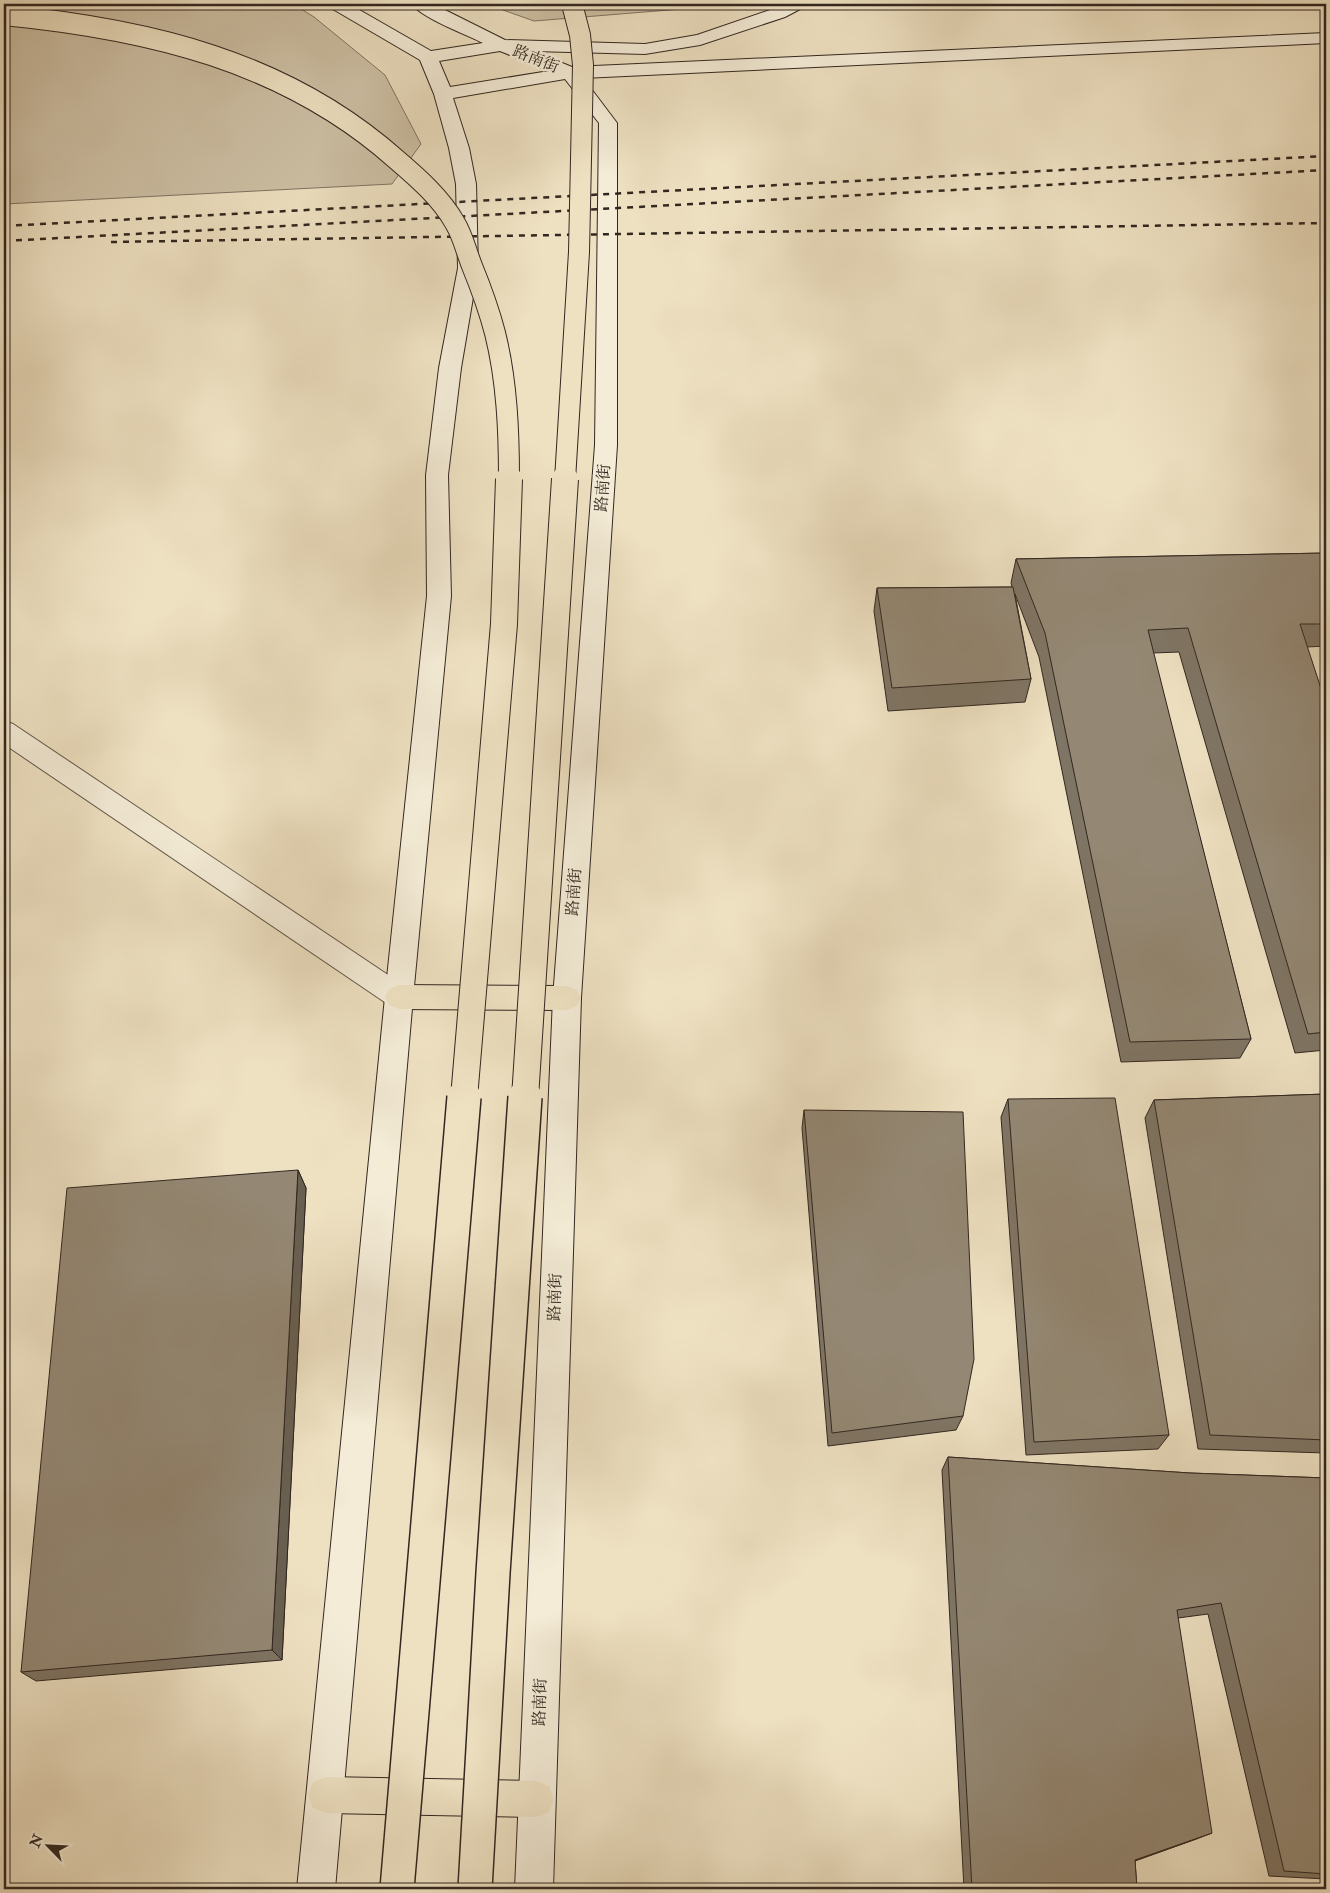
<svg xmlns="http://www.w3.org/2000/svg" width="1330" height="1893" viewBox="0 0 1330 1893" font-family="'IM FELL Double Pica','Noto Serif SC',serif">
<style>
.green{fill:#cec1a6;stroke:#807463}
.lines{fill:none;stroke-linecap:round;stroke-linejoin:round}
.street-casing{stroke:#615648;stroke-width:2}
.secondary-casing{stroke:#322720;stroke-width:2}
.highway-casing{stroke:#322720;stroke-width:2}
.street{fill:#f4ecd7;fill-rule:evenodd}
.secondary{fill:#f4ecd7;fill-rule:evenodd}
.highway{fill:#eee1c2;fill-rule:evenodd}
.rail{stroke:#322720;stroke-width:2.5;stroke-dasharray:6 6;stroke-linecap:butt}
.highway-bridge-far2-casing{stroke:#322720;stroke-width:22;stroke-linecap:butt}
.highway-bridge-far1-casing{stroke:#322720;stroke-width:28;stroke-linecap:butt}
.highway-bridge-casing{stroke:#322720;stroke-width:36;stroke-linecap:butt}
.highway-bridge-far2{stroke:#eee1c2;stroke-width:20}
.highway-bridge-far1{stroke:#eee1c2;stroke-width:26}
.highway-bridge{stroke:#eee1c2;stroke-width:33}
.wall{fill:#7f7564;stroke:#322720}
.shaded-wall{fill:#685f51;stroke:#322720}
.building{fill:#948874;stroke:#322720}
.labels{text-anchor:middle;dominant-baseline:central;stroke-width:5;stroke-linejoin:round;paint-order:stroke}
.street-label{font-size:16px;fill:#322720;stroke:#f4ecd7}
</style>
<rect width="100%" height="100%" fill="#eee1c2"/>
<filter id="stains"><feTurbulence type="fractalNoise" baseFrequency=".004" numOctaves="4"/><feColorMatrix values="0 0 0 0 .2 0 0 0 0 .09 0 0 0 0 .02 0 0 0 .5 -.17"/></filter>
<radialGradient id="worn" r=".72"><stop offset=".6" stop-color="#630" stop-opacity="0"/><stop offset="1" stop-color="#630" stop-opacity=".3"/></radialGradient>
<path class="green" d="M4,4H293L314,17L385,75L421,144L392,184L4,204Z
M486,4H715L706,7L534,21Z"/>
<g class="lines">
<defs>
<path id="street" d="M4,721L13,724L409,989L413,997L409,1005L399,1009L389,1005L4,744Z"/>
<path id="secondary" d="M328,4H349L431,51L483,43C467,35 420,17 412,4H433L505,40L645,44L697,35L773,9L783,4H805L802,8L785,17L700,45L645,54L533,51L572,67L1326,33V43L583,78L617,123V445L581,998L553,1889H515L553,998L595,445L599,123L565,79L453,98L469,148L476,184L478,268L461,368L448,475L451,596L413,997L335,1889H297L385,997L427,596L426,475L439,368L458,268L456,184L449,148L434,94L420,60L331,8ZM500,51L549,71L450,87L439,61Z"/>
<path id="highway" d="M399,985L567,986L577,990L581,998L577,1006L567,1010L399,1009L389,1005L385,997L389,989Z
M326,1777L536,1781L549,1786L554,1799L549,1812L536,1817L326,1813L313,1808L308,1795L313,1782Z"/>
</defs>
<use href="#street" class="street-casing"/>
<use href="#secondary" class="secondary-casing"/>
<use href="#highway" class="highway-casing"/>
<use href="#street" class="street"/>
<use href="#secondary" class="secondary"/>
<use href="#highway" class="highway"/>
<path class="rail" d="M4,226L1326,156
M4,241L1326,170
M111,242L1326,223"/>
<defs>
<path id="highway-bridge-far2" d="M4,15C148,29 286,61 397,160C418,178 441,198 455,223C463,236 466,251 472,266C481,288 489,310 495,333C507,381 509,431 509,480
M565,480L579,252L583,65L580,35L572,4"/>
<path id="highway-bridge-far1" d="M464,1098L504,624L509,479
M525,1098L565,479"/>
<path id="highway-bridge" d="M397,1889L464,1097
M475,1889L493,1573L525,1097"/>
</defs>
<use href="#highway-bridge-far2" class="highway-bridge-far2-casing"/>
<use href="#highway-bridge-far1" class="highway-bridge-far1-casing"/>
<use href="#highway-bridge" class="highway-bridge-casing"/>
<use href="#highway-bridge-far2" class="highway-bridge-far2"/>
<use href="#highway-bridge-far1" class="highway-bridge-far1"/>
<use href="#highway-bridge" class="highway-bridge"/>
</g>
<path class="wall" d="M1326,553V646L1307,647L1326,704V1050L1295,1053L1179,652L1153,653L1251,1039L1240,1058L1121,1062L1039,657L1015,594L1031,679L1025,702L888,711L874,611L877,588L1012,587L1011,583L1016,559Z
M1326,1094V1453L1198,1449L1145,1118L1154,1100Z
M1008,1099L1169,1435L1158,1449L1026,1455L1001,1117Z
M804,1110L963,1416L956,1430L828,1446L802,1128Z
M298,1170L306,1188L282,1660L36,1681L21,1672Z
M948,1457L1190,1473L1326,1478V1879L1269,1876L1208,1614L1178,1618L1199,1838L1135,1861L1137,1889H964L942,1470Z"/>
<path class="shaded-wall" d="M298,1170L306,1188L282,1660L272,1650Z
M1212,1833L1199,1838L1123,1865L1135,1860Z"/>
<path class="building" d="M1326,553V624H1300L1326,704V1032L1308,1034L1188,628L1148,630L1251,1039L1130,1042L1045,633L1016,559Z
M1013,587L1031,679L892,688L877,588Z
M1326,1094V1440L1210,1435L1154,1100Z
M1115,1098L1169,1435L1034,1442L1008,1099Z
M804,1110L963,1112L974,1359L963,1416L832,1433Z
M298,1170L272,1650L21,1672L67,1188Z
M948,1457L1190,1473L1326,1478V1874L1284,1871L1221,1603L1177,1610L1212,1833L1135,1860L1137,1889H972Z"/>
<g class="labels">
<g class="street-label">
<text transform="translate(536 59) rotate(22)">路南街</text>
<text transform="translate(603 488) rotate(-86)">路南街</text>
<text transform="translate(574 892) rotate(-86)">路南街</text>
<text transform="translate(555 1297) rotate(-88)">路南街</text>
<text transform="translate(540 1702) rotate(-88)">路南街</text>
</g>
</g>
<rect width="1330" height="1893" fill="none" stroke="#eee1c2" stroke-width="20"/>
<rect x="5" y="5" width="1320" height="1883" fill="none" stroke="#322720" stroke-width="2.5"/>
<rect x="10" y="10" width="1310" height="1873" fill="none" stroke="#322720"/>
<g transform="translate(48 1846) rotate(294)" stroke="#f4ecd7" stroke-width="4" paint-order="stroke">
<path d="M0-4L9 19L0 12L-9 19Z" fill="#322720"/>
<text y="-8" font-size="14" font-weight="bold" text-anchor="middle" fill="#322720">N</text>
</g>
<rect width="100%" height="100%" filter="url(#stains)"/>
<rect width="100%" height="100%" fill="url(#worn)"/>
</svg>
